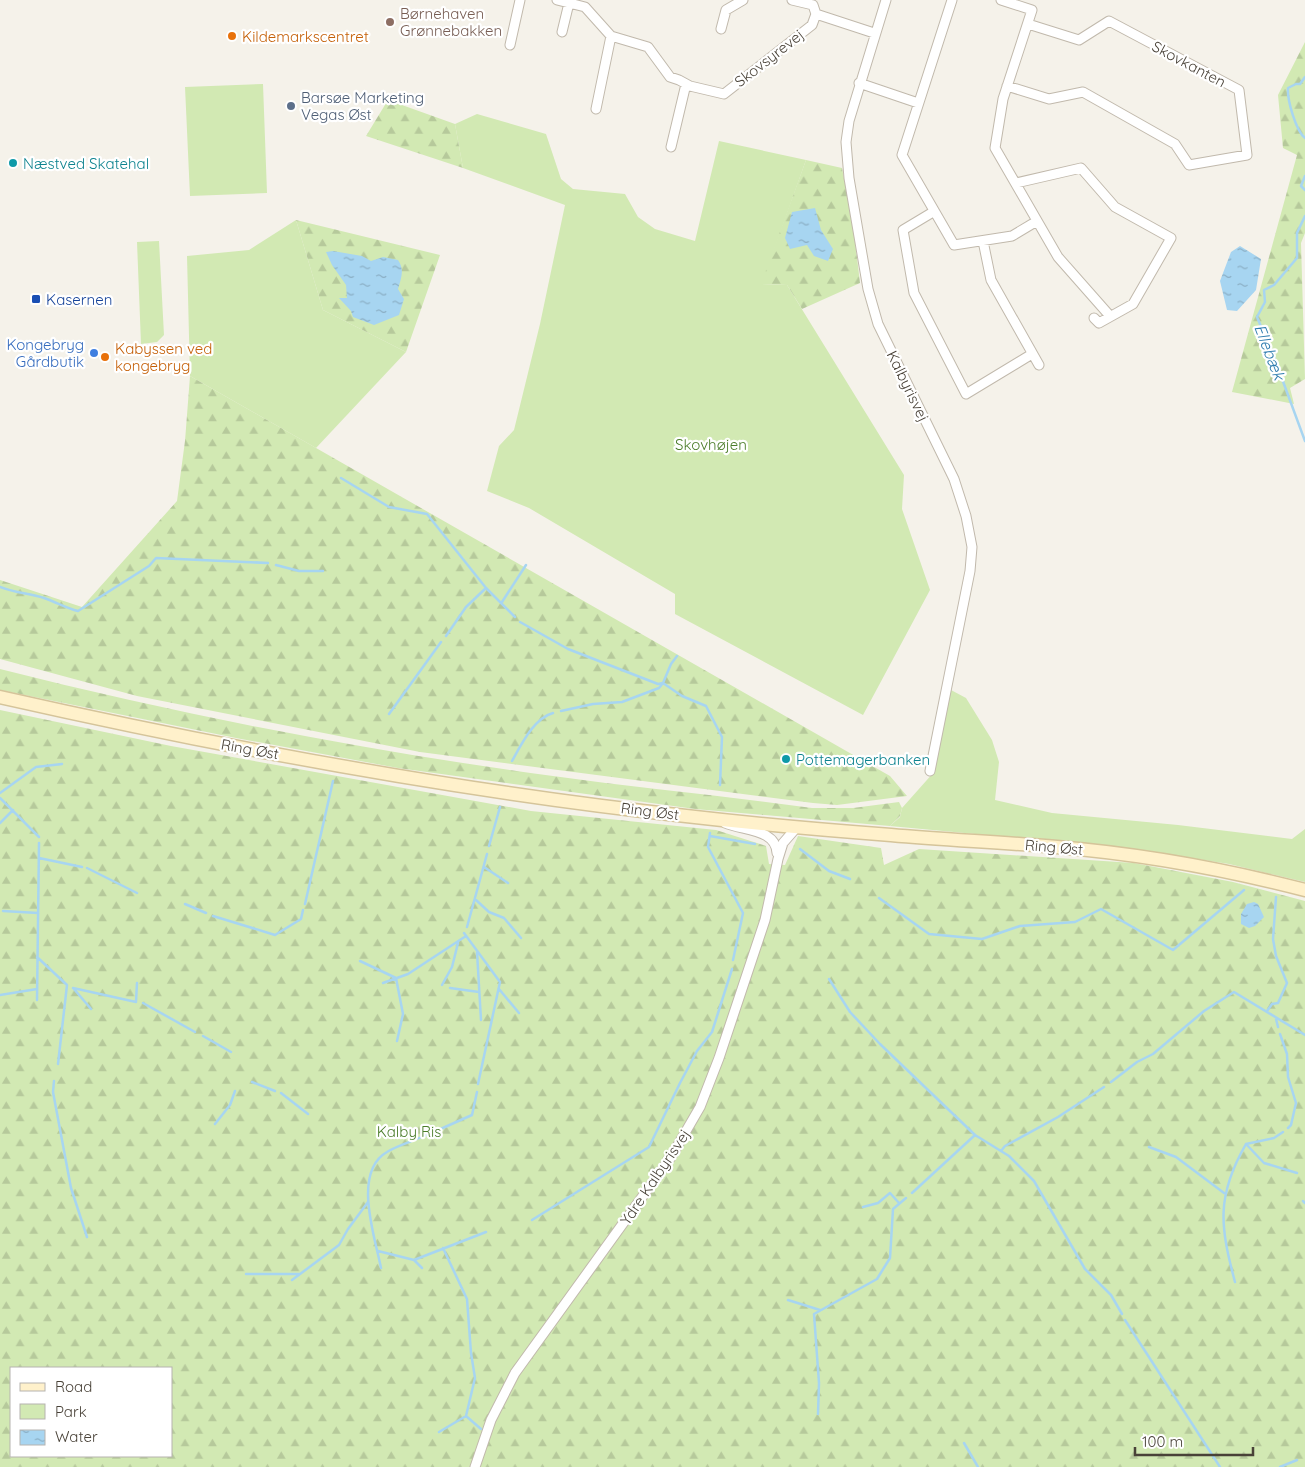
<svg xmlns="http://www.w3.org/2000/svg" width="1305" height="1467" viewBox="0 0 1305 1467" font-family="Quicksand,sans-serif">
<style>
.green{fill:#d2e9b3}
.forest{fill:url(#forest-firs);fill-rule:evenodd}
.water{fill:url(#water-ripples)}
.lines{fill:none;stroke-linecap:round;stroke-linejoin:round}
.stream{stroke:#a7d5f1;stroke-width:2.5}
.minor-casing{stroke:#c1b9ac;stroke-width:11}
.secondary-casing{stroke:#d5c49a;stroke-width:15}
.minor{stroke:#fff;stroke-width:9}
.secondary{stroke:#fff1cb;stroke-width:12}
.education-dot{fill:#8d6e63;stroke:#fff;stroke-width:2}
.food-dot{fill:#e8710a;stroke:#fff;stroke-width:2}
.service-dot{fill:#5c6f8a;stroke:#fff;stroke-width:2}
.culture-dot{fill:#0f9aa8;stroke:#fff;stroke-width:2}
.transit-dot{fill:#1a4fb4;stroke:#fff;stroke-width:2}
.shop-dot{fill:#3f7fe0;stroke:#fff;stroke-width:2}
.labels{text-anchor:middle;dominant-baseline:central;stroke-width:4.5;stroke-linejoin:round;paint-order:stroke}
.education-label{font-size:15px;fill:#785e54;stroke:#fff;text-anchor:start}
.food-label{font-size:15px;fill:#c56008;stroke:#fff;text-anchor:start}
.street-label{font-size:15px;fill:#494238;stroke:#fff}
.service-label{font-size:15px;fill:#4e5e75;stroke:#fff;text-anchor:start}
.culture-label{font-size:15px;fill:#0d838f;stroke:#fff;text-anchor:start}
.transit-label{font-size:15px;fill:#164399;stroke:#fff;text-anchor:start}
.shop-label{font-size:15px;fill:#366cbe;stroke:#fff;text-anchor:end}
.park-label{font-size:15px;fill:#4b7d2a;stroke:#fff}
.water-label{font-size:16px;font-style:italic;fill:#2e7caf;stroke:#fff}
</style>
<defs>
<pattern id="forest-firs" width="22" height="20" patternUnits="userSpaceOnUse" patternTransform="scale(1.25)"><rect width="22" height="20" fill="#d2e9b3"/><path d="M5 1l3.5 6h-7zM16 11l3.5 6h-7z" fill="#b6c99b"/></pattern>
<pattern id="water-ripples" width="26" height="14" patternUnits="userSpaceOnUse" patternTransform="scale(1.25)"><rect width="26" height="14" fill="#a7d5f1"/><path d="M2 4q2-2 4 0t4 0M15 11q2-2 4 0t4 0" fill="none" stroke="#8aaec4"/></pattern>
</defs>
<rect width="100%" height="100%" fill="#f5f2ea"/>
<path class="green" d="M263,84L267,193L190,196L185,87Z
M477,114L546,134L561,179L573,189L625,194L638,217L655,229L695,241L719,141L806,160L762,284L787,285L904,475L902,509L930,590L863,715L675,614V594L529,508L487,491L499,446L514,430L540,324L565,205L463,168L455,124Z
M296,220L323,310L406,352L316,448L190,376L187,256L249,250Z
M159,241L164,335L157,342L141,344L137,242Z
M951,690L966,698L992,740L999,762L995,800L1052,813L1178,825L1292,839L1305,829V882L1229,864L1134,849L890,826L900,817L902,808L934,772Z"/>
<path class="forest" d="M1305,42V233L1301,243L1305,379L1290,388L1294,404L1232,392L1297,155L1283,148L1278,95Z
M388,100L455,124L463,168L366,136Z
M806,160L842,168L853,224L860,283L802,309L787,285L761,284Z
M296,220L440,255L406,352L323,310Z
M190,376L890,776L907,796L837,805L813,803L420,752L137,696L0,659V580L82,607L177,501L185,441Z
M0,669C182,715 367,751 553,776C639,788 726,796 812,808H853L899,802L902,808L900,816L890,826L695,809L398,768L236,738L0,690Z
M0,710L171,746L531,811L716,830L766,846L769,864L785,865L798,836L881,848L884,865L919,849L1134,863L1233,882L1305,901V1467H0ZM11,1368H171V1456H11Z"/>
<path class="water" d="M815,208L821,230L833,249L828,261L814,256L807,245L790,249L785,238L792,212Z
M1240,246L1261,259L1256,290L1237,311L1227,310L1220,281L1231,252Z
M333,251L362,256L371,261L383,257L398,260C405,270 401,278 398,289L404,299L399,315L374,325L353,317L351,311L339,298H347L346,285L332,265L326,252Z
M1254,902L1258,904L1264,917L1255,926L1249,928L1241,924V914L1247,904Z"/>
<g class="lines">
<path class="stream" d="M1305,77L1300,84H1296L1288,88C1287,100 1296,131 1305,138
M1305,176L1301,186L1305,190
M1305,216L1297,233V258L1274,285L1264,290L1265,302L1257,317L1274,357L1305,441
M341,478L389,507L427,514L486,588L515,617
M276,565L299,571H323
M0,587C14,593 30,593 44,598C56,602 66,608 78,611L149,566L156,558L268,563
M502,602L526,565
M520,622L568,649L658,684L663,683
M446,636L466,607L486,588
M677,656L671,664L663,683L682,696L706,706L722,737L720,785
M561,711L593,704L622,702L659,688L663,683
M389,714L441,642
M512,761C521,745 534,718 553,713
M0,793L36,767L62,764
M0,798L39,837
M0,823L13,810
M710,833L708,847L743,913L733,960
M710,836L755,844
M489,846L500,807
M800,849L829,871L850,879
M39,858L82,867
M484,867L508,883
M87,868L137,893
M879,898L929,934L982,939L1020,926L1075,922L1101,909L1173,950L1244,890
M476,900L489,912L504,918L521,938
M185,904L206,913
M305,904L333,781
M3,911L38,913
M213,916L275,935L301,919L303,910
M467,927L487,854
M464,933L500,982L478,1084
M477,952L481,1020
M37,957L67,985L58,1064
M360,961L396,978L403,1014L397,1041
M829,979L850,1012L880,1044L975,1135L1009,1156L1034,1181L1085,1269L1111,1295L1122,1314
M383,983L408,974L466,936
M442,985L452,967L458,943
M73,988L136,1002L137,983
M450,988L479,992
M74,989L91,1009
M499,989L519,1013
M0,995L37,989
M37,1000L39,843
M143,1003L195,1032
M1267,1011L1272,1004L1278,1003L1287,983L1276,956L1273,939L1276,897
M1276,1019L1278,1027
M1280,1034L1287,1054L1288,1077L1296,1103L1291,1125L1288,1128
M203,1036L231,1052
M54,1081L53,1092L71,1188L87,1237
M252,1082L275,1091
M1111,1082L1137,1062L1153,1054L1204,1011L1234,992L1305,1035
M281,1093L308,1114
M215,1124L230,1105L235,1091
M436,1131L472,1115L477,1092
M1246,1144L1264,1163L1297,1173
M1149,1147L1176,1157L1224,1193
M1001,1151L1005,1146L1058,1117L1104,1087
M912,1193L975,1135
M1303,1201L1305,1203
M863,1207L878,1203L890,1193L899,1203
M532,1220L649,1147L680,1083L697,1051L712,1032L732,969
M443,1248L467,1299L471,1353L475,1378L466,1416L481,1429
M378,1251L414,1260L486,1232
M414,1260L422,1268
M381,1268C375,1237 352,1172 387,1152C398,1145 414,1141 426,1135
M246,1274H300
M292,1280L339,1245L348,1229L368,1202
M1235,1282C1220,1226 1216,1196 1246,1144L1274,1138L1283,1132
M788,1300L820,1310
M1125,1320L1220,1467
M818,1414L819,1383L814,1314L877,1279L890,1258L893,1209L906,1198
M439,1432L466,1416
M964,1443L978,1467
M1280,1467L1297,1460"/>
<defs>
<path id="minor" d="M557,0L585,7L611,36L648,47L670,77L679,80L690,86L724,94L812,25L816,14
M792,0L813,5L816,14L874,33
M886,0L849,121L846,142L849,178L868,289L878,324L954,479L966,516L972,547L970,571L930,771
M952,0L902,155L954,245L1012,236L1037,221
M1001,0L1032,10L1003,99L995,148L1058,257L1110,316
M721,29L726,10L743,0
M562,32L569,3
M510,45L520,0
M859,83L918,103
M1007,86L1049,99L1083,92L1175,144L1189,165L1247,155L1239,90L1109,21L1079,40L1028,24
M596,109L611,36
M671,147L686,84
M1016,183L1081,168L1115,207L1171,238L1133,304L1099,323L1094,318
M933,212L903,230L914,293L966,394L1032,354
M983,241L991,280L1039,365
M725,823C744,831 776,829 777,853
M475,1467L491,1420L515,1373L671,1157L700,1107L719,1058L765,920L778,859L783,843L797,827"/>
<path id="secondary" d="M0,697C226,748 456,791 686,816C755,824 823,830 891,835C946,840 1002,842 1057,847C1141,854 1224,869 1305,890"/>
</defs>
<use href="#minor" class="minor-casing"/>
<use href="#secondary" class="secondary-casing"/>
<use href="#minor" class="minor"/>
<use href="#secondary" class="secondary"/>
</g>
<circle class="education-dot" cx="390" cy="22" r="5"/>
<g class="food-dot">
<circle cx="232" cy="36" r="5"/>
<circle cx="105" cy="357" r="5"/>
</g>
<circle class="service-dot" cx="291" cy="106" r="5"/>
<g class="culture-dot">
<circle cx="13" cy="163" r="5"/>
<circle cx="786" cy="759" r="5"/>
</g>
<rect class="transit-dot" x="31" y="294" width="10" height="10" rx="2.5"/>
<circle class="shop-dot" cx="94" cy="353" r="5"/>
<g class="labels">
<g class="education-label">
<text x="400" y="13">Børnehaven<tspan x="400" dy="17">Grønnebakken</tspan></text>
</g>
<g class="food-label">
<text x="242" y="36">Kildemarkscentret</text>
<text x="115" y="348">Kabyssen ved<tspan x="115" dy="17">kongebryg</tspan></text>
</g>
<g class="street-label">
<text transform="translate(769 58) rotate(-38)">Skovsyrevej</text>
<text transform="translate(1189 64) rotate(28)">Skovkanten</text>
<text transform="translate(908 386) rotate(64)">Kalbyrisvej</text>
<text transform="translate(250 749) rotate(10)">Ring Øst</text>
<text transform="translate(650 811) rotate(7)">Ring Øst</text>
<text transform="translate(1054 847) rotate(5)">Ring Øst</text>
<text transform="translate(655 1177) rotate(-56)">Ydre Kalbyrisvej</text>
</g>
<g class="service-label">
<text x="301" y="97">Barsøe Marketing<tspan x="301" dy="17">Vegas Øst</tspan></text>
</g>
<g class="culture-label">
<text x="23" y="163">Næstved Skatehal</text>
<text x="796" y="759">Pottemagerbanken</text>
</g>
<g class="transit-label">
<text x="46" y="299">Kasernen</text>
</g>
<g class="shop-label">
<text x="84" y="344">Kongebryg<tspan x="84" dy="17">Gårdbutik</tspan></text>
</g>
<g class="park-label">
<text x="711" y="444">Skovhøjen</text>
<text x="409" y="1131">Kalby Ris</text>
</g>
<g class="water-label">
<text transform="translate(1270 352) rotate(69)">Ellebæk</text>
</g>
</g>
<rect x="10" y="1367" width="162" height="90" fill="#ffffff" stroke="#b6b3af"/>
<rect x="20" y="1383" width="25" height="8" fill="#fff1cb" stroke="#b6b3af"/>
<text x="55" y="1392" font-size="15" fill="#494238">Road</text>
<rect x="20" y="1404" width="25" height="15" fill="#d2e9b3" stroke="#b6b3af"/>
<text x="55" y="1417" font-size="15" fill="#494238">Park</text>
<rect x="20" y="1430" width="25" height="15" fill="url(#water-ripples)" stroke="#b6b3af"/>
<text x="55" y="1442" font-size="15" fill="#494238">Water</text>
<path d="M1135 1447v8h118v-8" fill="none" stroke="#494238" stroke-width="2.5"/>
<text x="1142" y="1447" font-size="15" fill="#494238" stroke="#ffffff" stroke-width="4" paint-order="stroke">100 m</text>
</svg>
